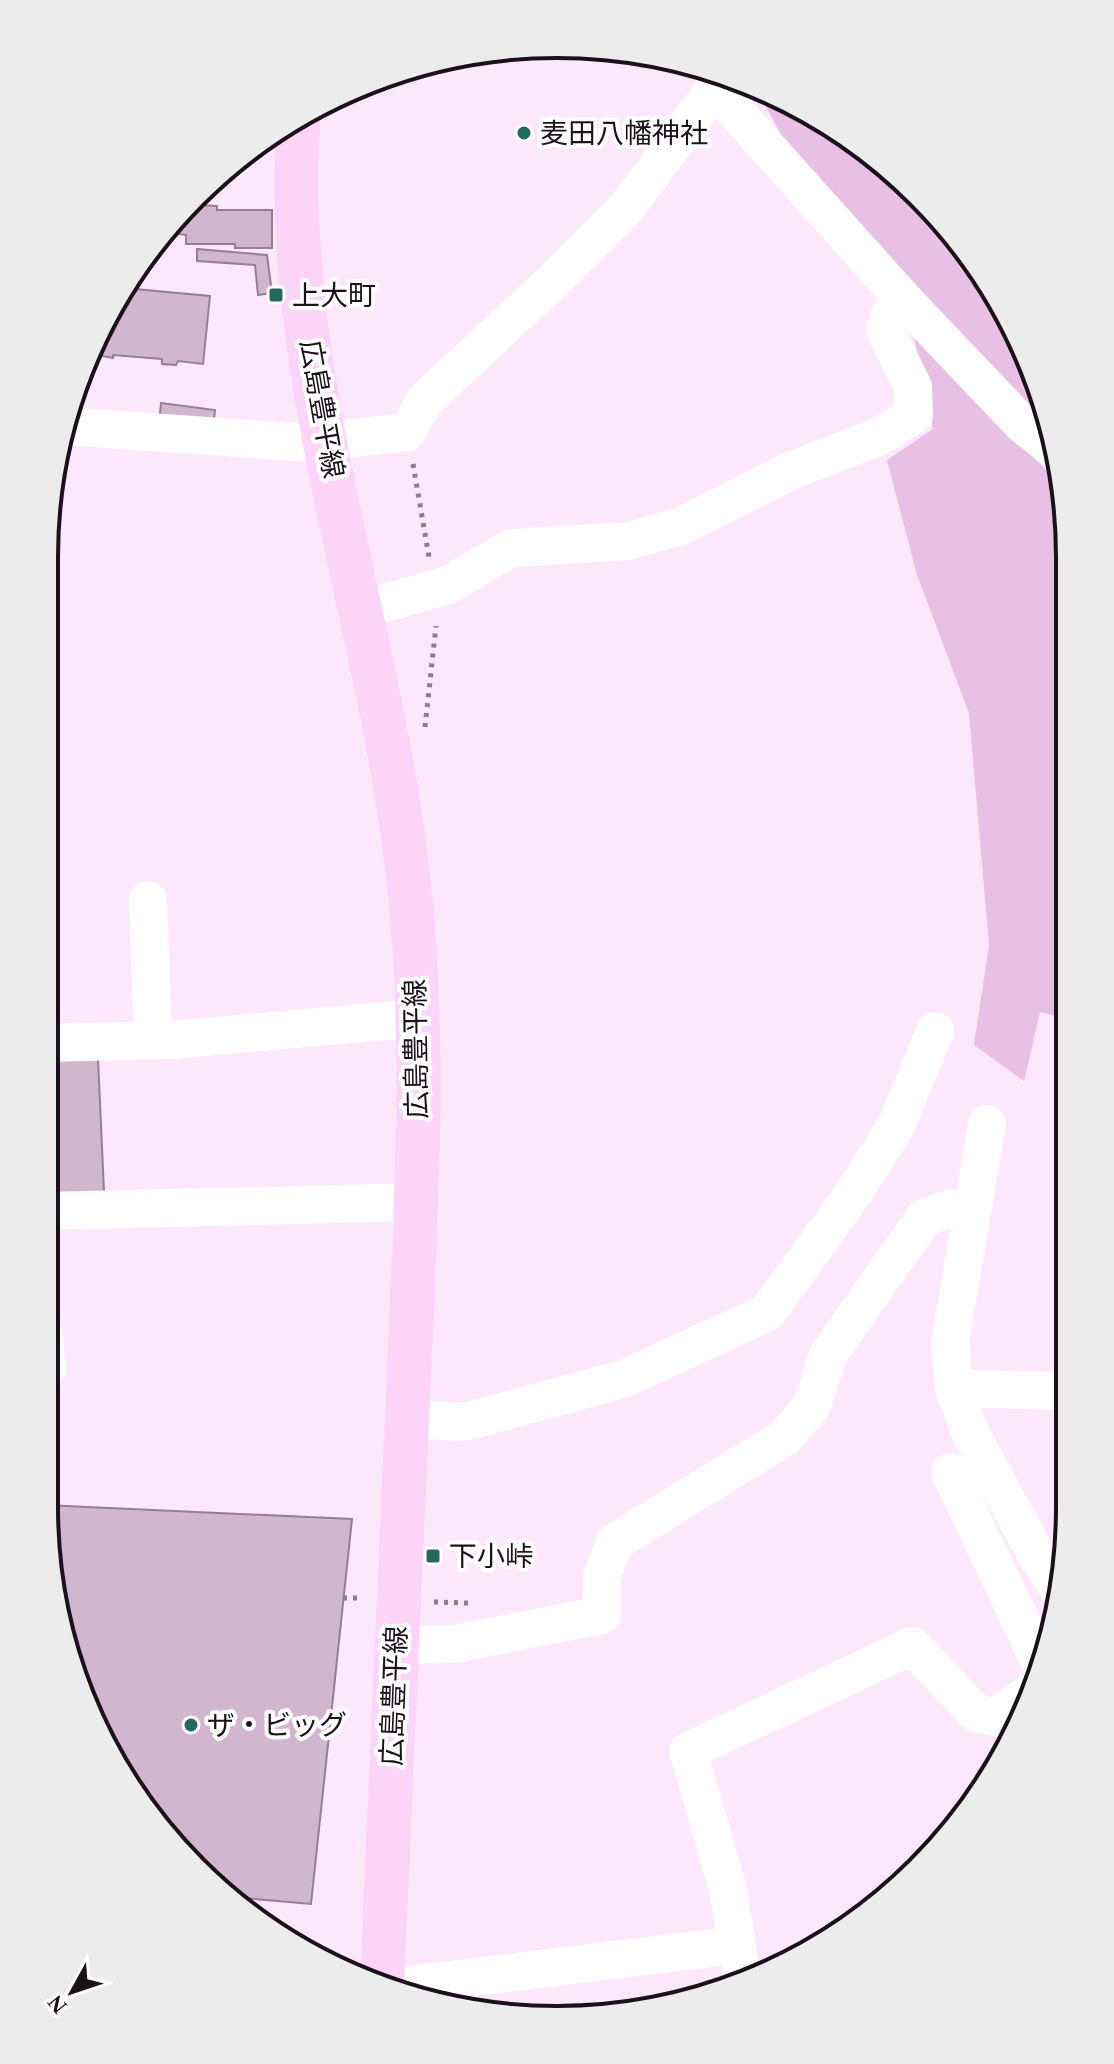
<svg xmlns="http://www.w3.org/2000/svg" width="1114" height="2064" viewBox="0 0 1114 2064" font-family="'Times New Roman','Noto Sans JP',serif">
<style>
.green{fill:#e8c0e5}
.building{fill:#d1b6ce;stroke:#977e94;stroke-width:2}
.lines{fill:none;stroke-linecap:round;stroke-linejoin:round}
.path{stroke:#8d7d8c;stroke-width:5;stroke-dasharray:4 6;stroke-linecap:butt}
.street{stroke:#fff;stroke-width:38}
.primary{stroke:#fbd4f8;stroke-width:44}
.poi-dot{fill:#23695d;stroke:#fff;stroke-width:3}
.labels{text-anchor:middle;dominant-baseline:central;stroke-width:8;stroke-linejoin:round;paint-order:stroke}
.poi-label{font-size:28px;fill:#1b111a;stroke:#fff;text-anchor:start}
.street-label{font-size:28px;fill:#1b111a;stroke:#fff}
.rim{fill:none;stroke:#1b111a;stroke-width:4}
</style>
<rect width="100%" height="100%" fill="#fde7fb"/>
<path class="green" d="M759,94L813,113L896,172L953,237L1009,320L1031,361L1048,426L1040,421L784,140Z
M914,337L1066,490L1067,1019L1040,1012L1024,1081L974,1045L989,945L969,713L917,575L887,460L933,429Z"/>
<path class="building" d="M198,205L217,206V210H272V248H235V244H186V235L179,234V225L193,209H198Z
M197,249L267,255L272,293L258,295L255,265L197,261Z
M124,288L210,296L203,364L178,361L176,365L162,364V359L113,355V358L97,355V352H91L113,301Z
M161,403L215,410L213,429L159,423Z
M45,727H53L48,788H45Z
M98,1058L104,1192L44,1194V1060Z
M44,1505L352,1519L311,1904L233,1897L150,1820L71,1672Z"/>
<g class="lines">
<path class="path" d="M413,464L429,557
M425,727L436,626
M343,1598H360
M434,1602L468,1603"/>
<path class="street" d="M714,88L903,299L1024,426L1054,449
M61,426L310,443L407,432L425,400L551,283L627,207L720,81
M361,610L448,585L511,548L628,541L681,526L790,471L878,437L914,415L913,387L885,330L890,314L903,299
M148,900L153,1040
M45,1043L170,1040L419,1018
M987,1124L950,1343L954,1388L969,1430L1038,1558L1060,1591
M44,1211L416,1202
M44,1334L47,1368
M954,1388L1068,1391
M407,1419L465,1422L623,1379L767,1313L855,1191L897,1124L935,1031
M950,1472L1042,1666
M396,1645L454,1644L602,1615V1575L615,1542L784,1438L812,1406L828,1355L925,1217L952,1208L972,1215
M743,1983L728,1889L688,1751L912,1646L977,1714L995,1717L1031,1692
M391,1987L737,1945"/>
<path class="primary" d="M298,124C282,376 380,626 408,875C427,1040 416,1207 409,1373C400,1576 391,1780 382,1983"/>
</g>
<g class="poi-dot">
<circle cx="524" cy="133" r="8"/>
<rect x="268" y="287" width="16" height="16" rx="4"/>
<rect x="425" y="1548" width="16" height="16" rx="4"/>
<circle cx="191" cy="1725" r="8"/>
</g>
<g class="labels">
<g class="poi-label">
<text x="540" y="133">麦田八幡神社</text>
<text x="292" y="295">上大町</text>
<text x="449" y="1556">下小峠</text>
<text x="207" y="1725">ザ・ビッグ</text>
</g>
<g class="street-label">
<text transform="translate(322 409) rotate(80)">広島豊平線</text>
<text transform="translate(416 1049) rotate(-91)">広島豊平線</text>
<text transform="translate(394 1696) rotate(-88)">広島豊平線</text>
</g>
</g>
<path d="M0 0H1114V2064H0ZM557 58H557A499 499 0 0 1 1056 557V1507A499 499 0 0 1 557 2006H557A499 499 0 0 1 58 1507V557A499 499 0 0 1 557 58Z" fill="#edeced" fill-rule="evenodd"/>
<path class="rim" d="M557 58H557A499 499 0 0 1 1056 557V1507A499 499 0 0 1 557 2006H557A499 499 0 0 1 58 1507V557A499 499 0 0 1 557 58Z"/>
<g transform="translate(72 1992) rotate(230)" stroke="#ffffff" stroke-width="6" paint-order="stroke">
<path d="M0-6L14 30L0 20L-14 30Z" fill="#1b111a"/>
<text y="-12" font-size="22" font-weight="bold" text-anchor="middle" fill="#1b111a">N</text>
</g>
</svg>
